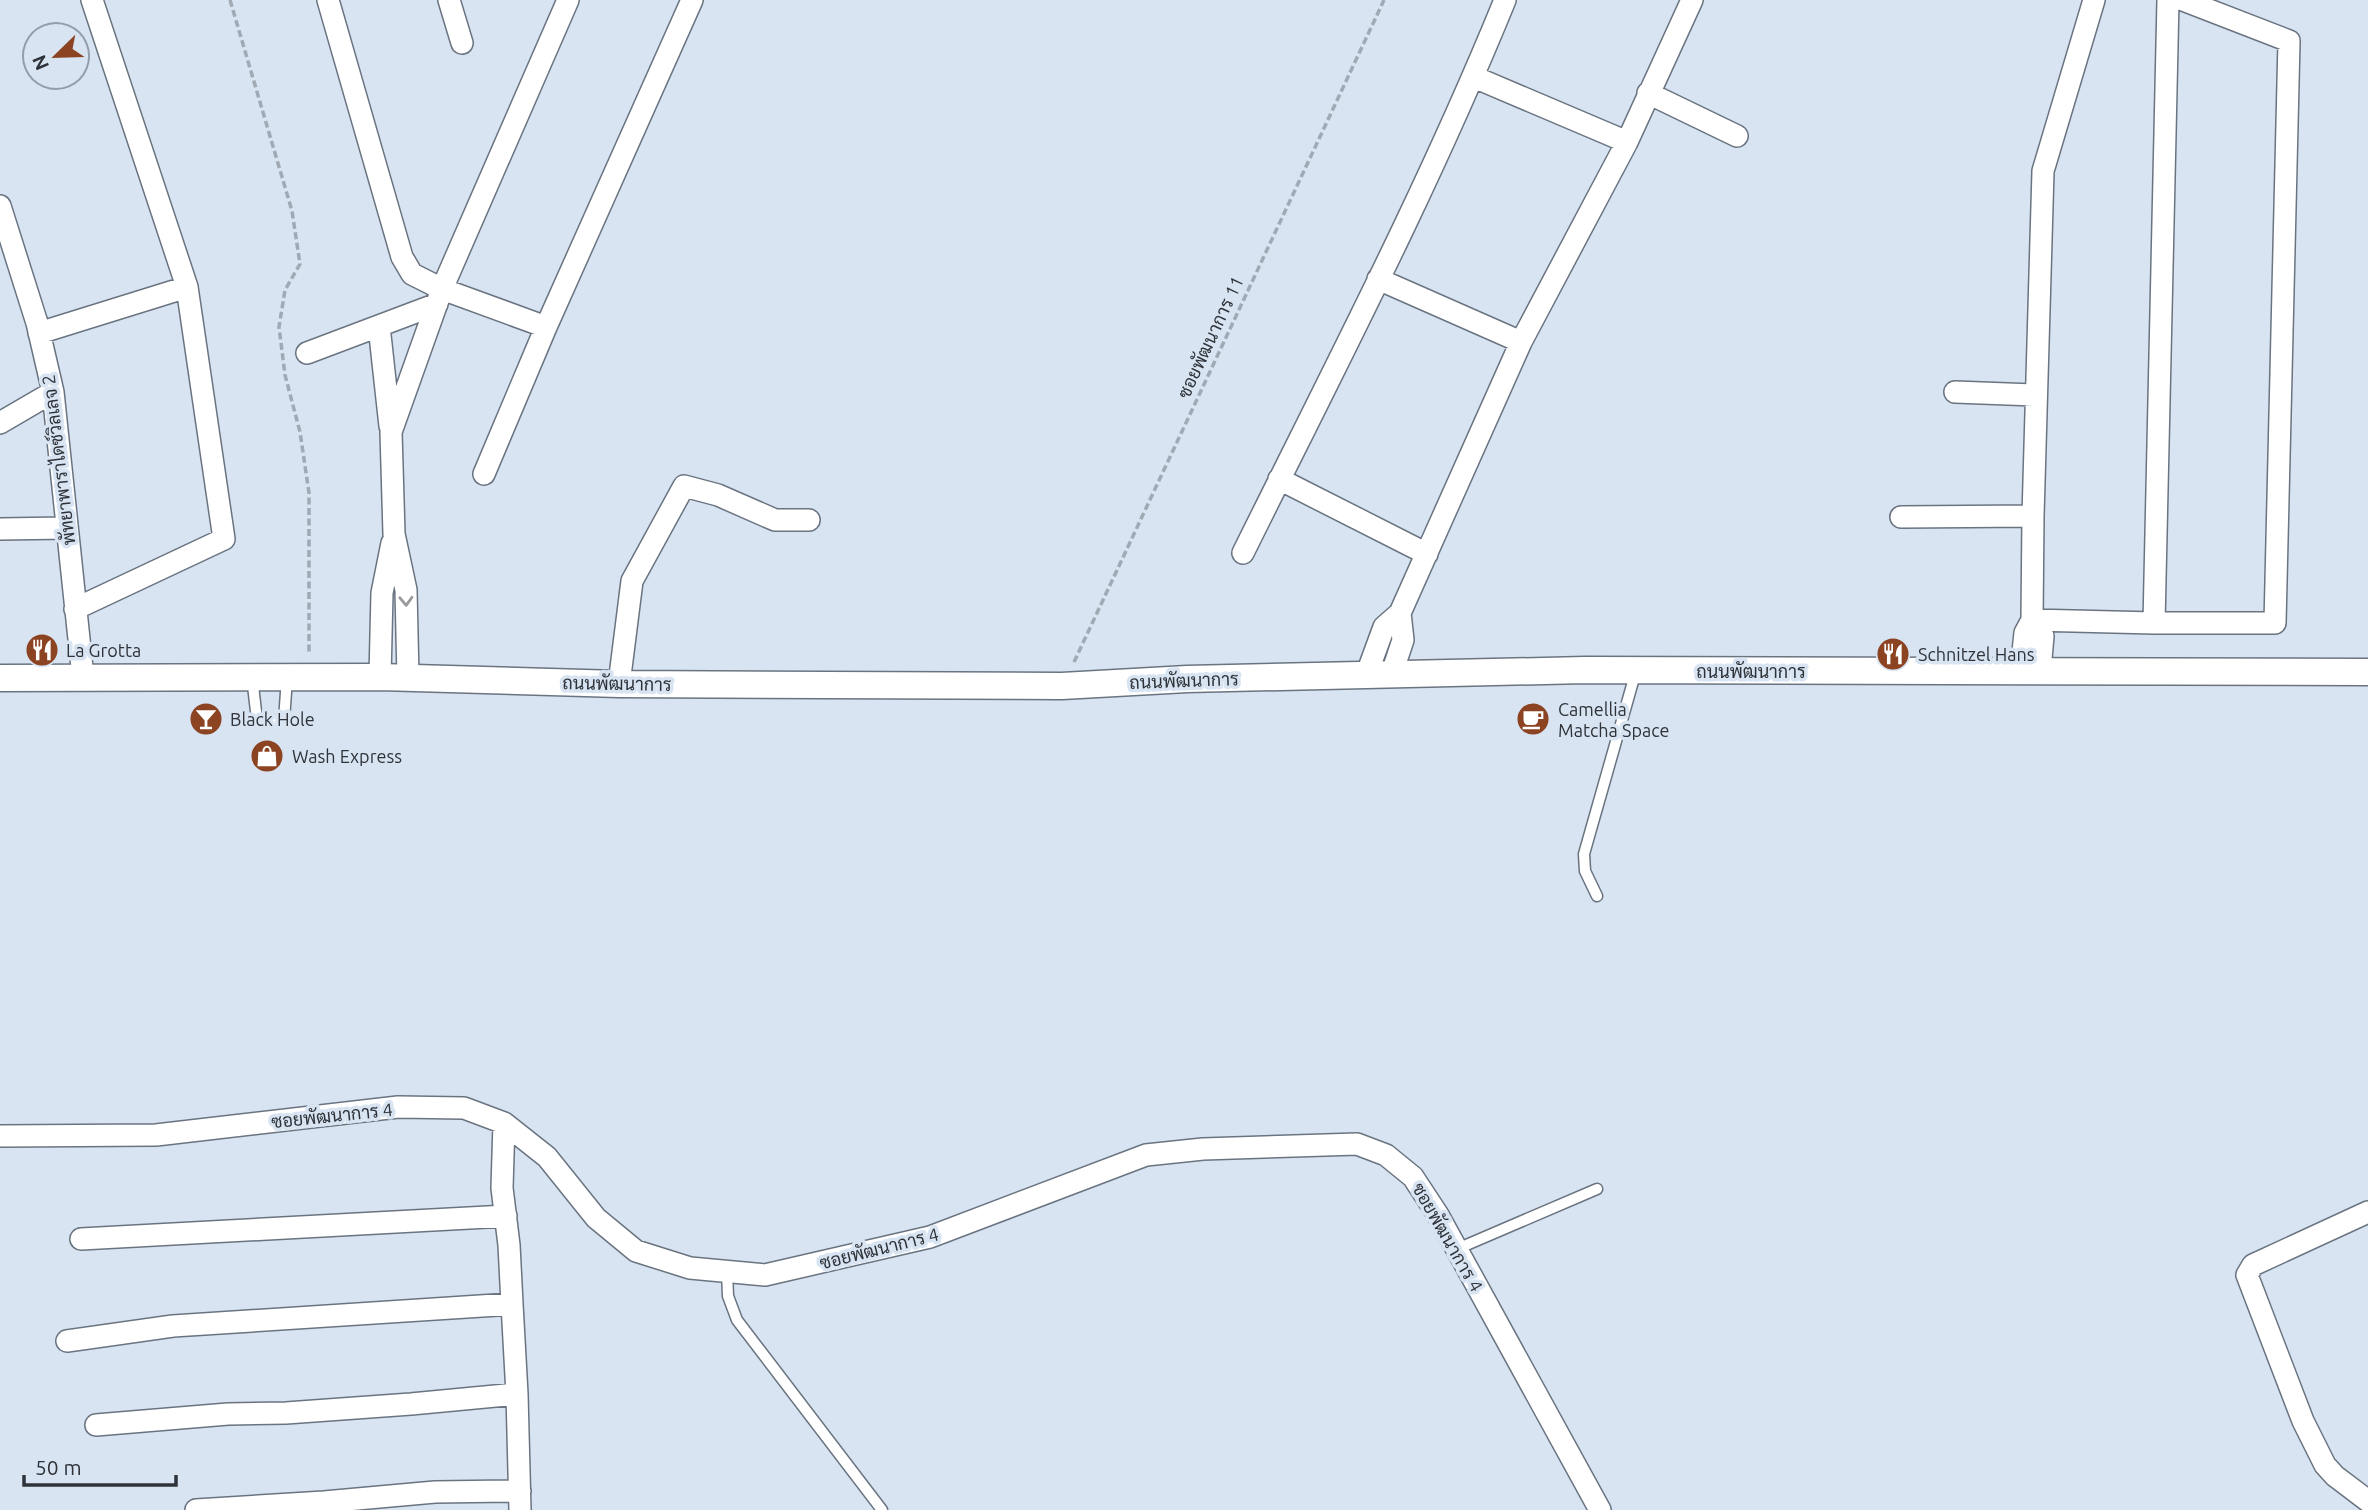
<svg xmlns="http://www.w3.org/2000/svg" width="2368" height="1510" viewBox="0 0 2368 1510" font-family="Ubuntu,Sarabun,sans-serif">
<style>
.lines{fill:none;stroke-linecap:round;stroke-linejoin:round}
.service-casing{stroke:#6a7480;stroke-width:13}
.minor-casing{stroke:#6a7480;stroke-width:24}
.tertiary-casing{stroke:#6a7480;stroke-width:29}
.path{stroke:#a0a9b4;stroke-width:3.5;stroke-dasharray:7 3.5;stroke-linecap:butt}
.service{stroke:#fff;stroke-width:10}
.minor{stroke:#fff;stroke-width:21}
.tertiary{stroke:#fff;stroke-width:26}
.oneway{stroke:#97999c}
.labels{text-anchor:middle;dominant-baseline:central;stroke-width:7;stroke-linejoin:round;paint-order:stroke}
.street-label{font-size:18px;fill:#2f3339;stroke:#d8e4f2}
.poi-label{font-size:18px;fill:#2f3339;stroke:#d8e4f2;text-anchor:start}
</style>
<rect width="100%" height="100%" fill="#d8e4f2"/>
<g class="lines">
<defs>
<path id="service" d="M252,677L257,720H284L287,678
M1597,896L1585,871L1584,854L1636,671
M1457,1249L1597,1189
M727,1272L728,1296L737,1320L882,1510"/>
<path id="minor" d="M328,0L402,257L412,274L442,289L546,327L692,0
M449,0L462,43
M2094,0L2043,171L2033,516L2032,620L2154,623H2275L2289,41L2183,0
M1474,77L1627,142
M1648,93L1737,136
M0,206L37,323L53,392L83,677
M1378,279L1521,342
M379,326L390,426
M39,333L187,287
M307,353L437,304
M1955,392L2036,395
M0,423L53,392
M484,474L546,327
M1279,479L1427,554
M1901,517L2033,516
M0,529L66,528
M1243,553C1333,371 1428,189 1505,0
M75,609L224,539L187,287L92,0
M1400,613L1521,342L1627,142L1692,0
M2154,623L2168,0
M2021,670L2025,633L2032,620L2043,636L2040,670
M1366,676L1384,627L1400,613L1403,640L1391,676
M380,677L382,593L392,543
M408,678L406,590L394,534L391,432L442,289L568,0
M619,684L632,581L684,486L718,495L775,520H809
M0,1136L156,1135L398,1107L464,1108L504,1123L547,1157L596,1218L636,1251L690,1268L765,1275L930,1237L1146,1155L1203,1149L1357,1144L1386,1155L1413,1177L1438,1215L1600,1510
M2368,1212L2253,1265L2247,1275L2303,1421L2325,1465L2335,1476L2368,1501
M81,1239L506,1216
M512,1304L517,1394L520,1510
M67,1341L173,1326L512,1304L509,1245L502,1188L504,1123
M96,1425L228,1414L286,1413L411,1404L517,1394
M196,1510L324,1502L435,1492L520,1491"/>
<path id="tertiary" d="M0,678L380,677L619,684L1062,686L1187,679L1585,670L2368,672"/>
</defs>
<use href="#service" class="service-casing"/>
<use href="#minor" class="minor-casing"/>
<use href="#tertiary" class="tertiary-casing"/>
<path class="path" d="M230,0L292,211L300,264L285,290L279,327L285,375L300,432L309,493V654
M1074,662L1384,0"/>
<use href="#service" class="service"/>
<use href="#minor" class="minor"/>
<use href="#tertiary" class="tertiary"/>
</g>
<defs><path id="oneway-chevron" d="M-2-3.5L2.5 0L-2 3.5" fill="none" stroke-width="1.6" stroke-linecap="round" stroke-linejoin="round" transform="scale(1.75)"/></defs>
<use class="oneway" href="#oneway-chevron" transform="translate(406 601) rotate(88)"/>
<defs>
<symbol id="restaurant-disc" viewBox="-11 -11 22 22"><circle r="9.5" fill="#8b4322" stroke="#d8e4f2"/><path d="M-5-6h1v4h1v-4h1v4h1v-4h1v5L-1.5 .5V6h-2V.5L-5-1ZM5-6V6H3V1.5H1.5Q1.5-4 5-6Z" fill="#fff"/></symbol>
<symbol id="bar-disc" viewBox="-11 -11 22 22"><circle r="9.5" fill="#8b4322" stroke="#d8e4f2"/><path d="M-6-5H6L.8 .8V4.5H3.5V6h-7V4.5H-.8V.8Z" fill="#fff"/></symbol>
<symbol id="cafe-disc" viewBox="-11 -11 22 22"><circle r="9.5" fill="#8b4322" stroke="#d8e4f2"/><path d="M-5.5-4.5H6V0H3Q3 3.5 0 3.5H-2.5Q-5.5 3.5-5.5 0ZM3-3.2v2h1.7v-2ZM-6 4.5H4V6H-6Z" fill="#fff"/></symbol>
<symbol id="shop-disc" viewBox="-11 -11 22 22"><circle r="9.5" fill="#8b4322" stroke="#d8e4f2"/><path d="M-5-2.5h2.3a2.7 3.5 0 0 1 5.4 0H5L5.5 6h-11ZM-1.5-2.5h3a1.5 2.3 0 0 0-3 0Z" fill="#fff"/></symbol>
</defs>
<g fill-rule="evenodd">
<use href="#restaurant-disc" x="23" y="631" width="38" height="38"/>
<use href="#restaurant-disc" x="1874" y="635" width="38" height="38"/>
<use href="#bar-disc" x="187" y="700" width="38" height="38"/>
<use href="#cafe-disc" x="1514" y="700" width="38" height="38"/>
<use href="#shop-disc" x="248" y="737" width="38" height="38"/>
</g>
<g class="labels">
<g class="street-label">
<text transform="translate(1210 337) rotate(-65)">ซอยพัฒนาการ 11</text>
<text transform="translate(58 460) rotate(-97)">พัทยาพาราไดซ์วิลเลจ 2</text>
<text x="1751" y="671">ถนนพัฒนาการ</text>
<text transform="translate(1184 680) rotate(-2)">ถนนพัฒนาการ</text>
<text transform="translate(617 683) rotate(1)">ถนนพัฒนาการ</text>
<text transform="translate(332 1115) rotate(-6)">ซอยพัฒนาการ 4</text>
<text transform="translate(1448 1237) rotate(60)">ซอยพัฒนาการ 4</text>
<text transform="translate(879 1248) rotate(-14)">ซอยพัฒนาการ 4</text>
</g>
<g class="poi-label">
<text x="66" y="650">La Grotta</text>
<text x="1918" y="654">Schnitzel Hans</text>
<text x="1558" y="709">Camellia<tspan x="1558" dy="21">Matcha Space</tspan></text>
<text x="230" y="719">Black Hole</text>
<text x="292" y="756">Wash Express</text>
</g>
</g>
<g transform="translate(56 56) rotate(247)"><circle r="33" fill="#d8e4f2" stroke="#949da8" stroke-width="2"/>
<path d="M0-5L12 26L0 18L-12 26Z" fill="#8b4322"/>
<text y="-10" font-size="19" font-weight="bold" text-anchor="middle" fill="#2f3339">N</text>
</g>
<path d="M24 1475v10h152v-10" fill="none" stroke="#2f3339" stroke-width="3.5"/>
<text x="35" y="1475" font-size="21" fill="#2f3339" stroke="#d8e4f2" stroke-width="5" paint-order="stroke">50 m</text>
</svg>
